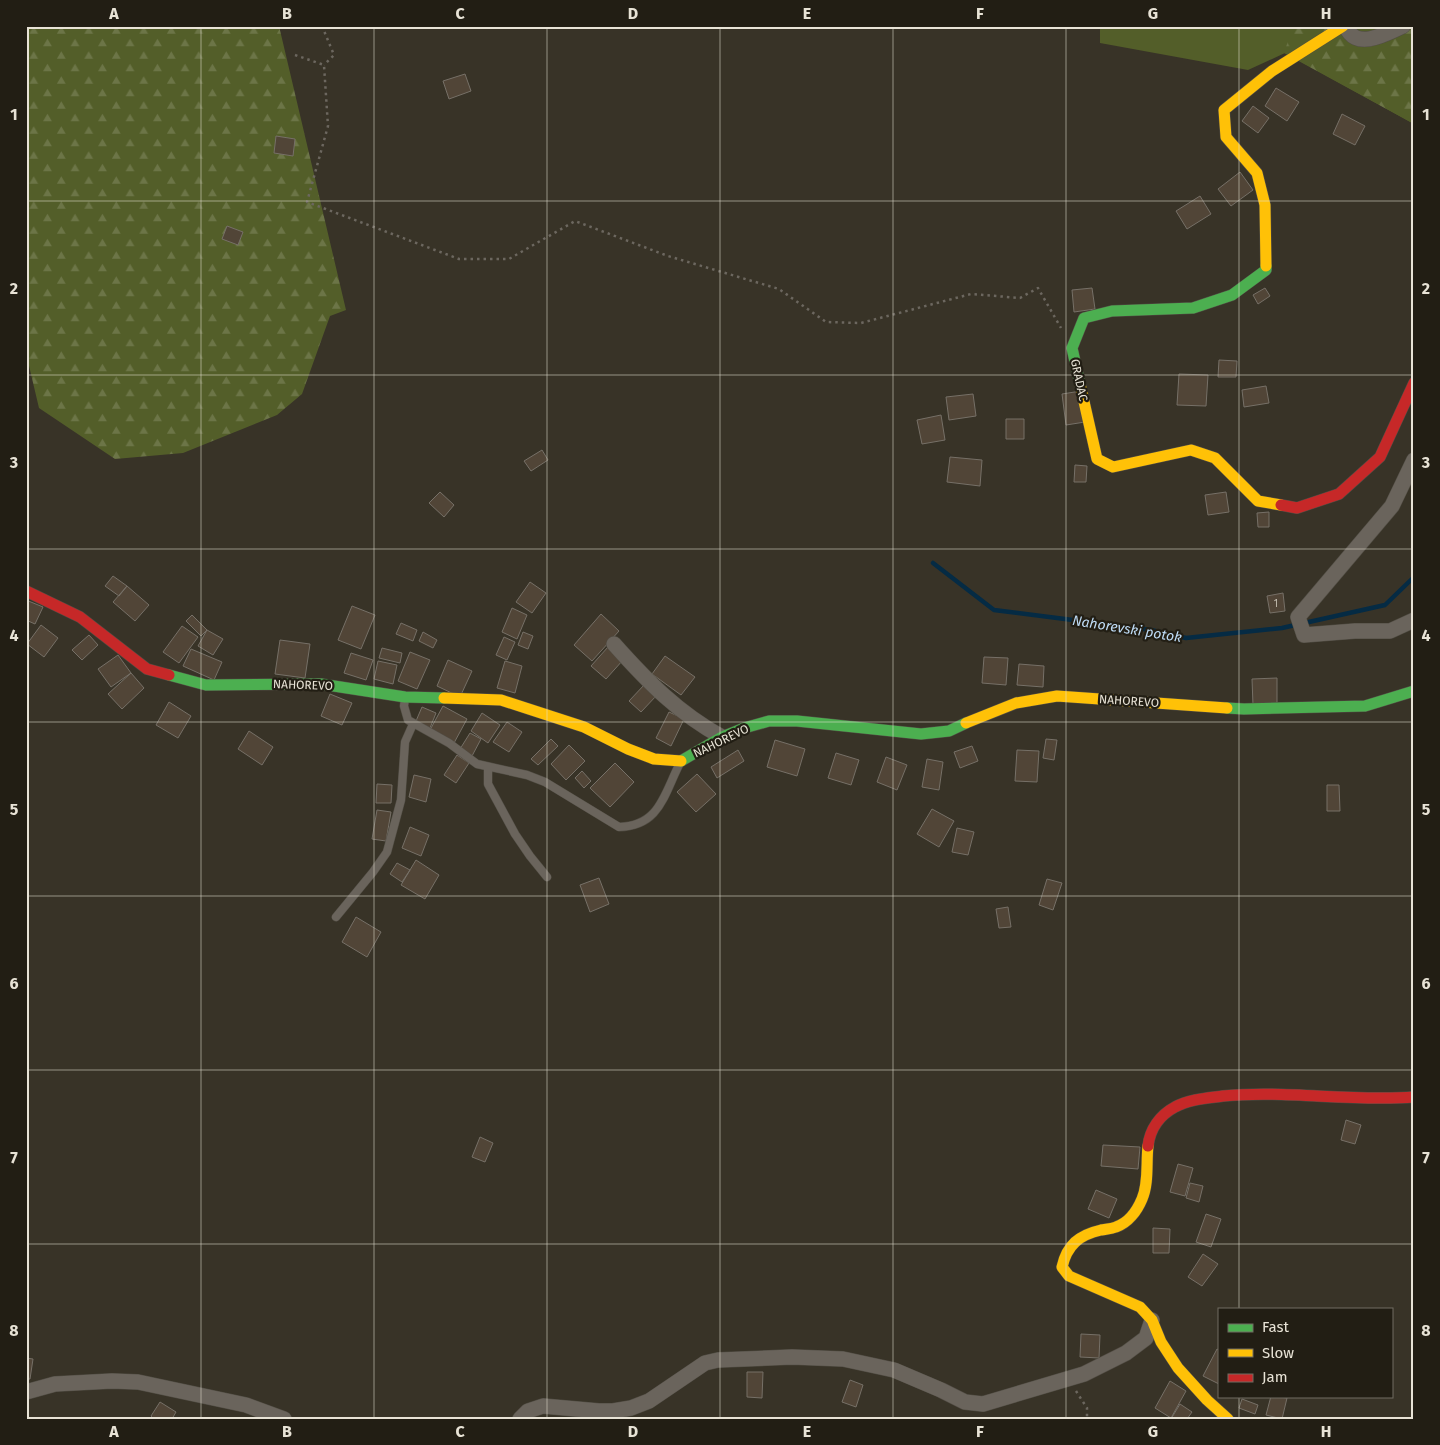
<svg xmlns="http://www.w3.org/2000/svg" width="1440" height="1445" viewBox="0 0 1440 1445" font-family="'Fira Sans',sans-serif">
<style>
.green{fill:#535e29}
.forest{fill:url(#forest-firs)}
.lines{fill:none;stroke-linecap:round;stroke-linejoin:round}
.stream{stroke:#052b44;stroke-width:4.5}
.building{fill:#514537;stroke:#767067}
.lane-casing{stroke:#524e45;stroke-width:9}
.street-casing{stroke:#524e45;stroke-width:16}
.fast-casing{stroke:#524e45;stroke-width:12}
.slow-casing{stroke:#524e45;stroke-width:12}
.jam-casing{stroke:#524e45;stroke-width:12}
.path{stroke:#6c675f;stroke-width:2.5;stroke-dasharray:2.5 4;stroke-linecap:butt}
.lane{stroke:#6a645c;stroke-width:8}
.street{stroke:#6a645c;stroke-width:15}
.fast{stroke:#4caf50;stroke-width:11}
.slow{stroke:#ffc107;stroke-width:11}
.jam{stroke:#c62828;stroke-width:11}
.grid{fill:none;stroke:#e8e3d6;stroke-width:1;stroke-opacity:0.55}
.labels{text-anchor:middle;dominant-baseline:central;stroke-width:4.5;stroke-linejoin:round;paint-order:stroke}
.number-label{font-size:10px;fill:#c2bcae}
.street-label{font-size:12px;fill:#e8e3d6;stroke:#221e14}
.water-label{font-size:14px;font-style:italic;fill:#bfdcf6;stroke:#221e14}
.neatline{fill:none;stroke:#e8e3d6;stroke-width:2}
.grid-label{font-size:16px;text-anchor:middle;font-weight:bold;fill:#e8e3d6}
</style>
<defs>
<pattern id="forest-firs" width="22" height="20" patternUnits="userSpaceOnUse" patternTransform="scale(1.25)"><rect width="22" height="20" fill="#535e29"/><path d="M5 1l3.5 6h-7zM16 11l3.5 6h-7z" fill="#6c7547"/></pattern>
</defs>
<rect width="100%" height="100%" fill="#383327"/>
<path class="green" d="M1100,26H1414V124L1285,53L1248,70L1100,43Z"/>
<path class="forest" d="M26,26H279L346,310L330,316L302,394L277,415L183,453L115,459L39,408L26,353Z
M1293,26H1414V124L1284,53Z"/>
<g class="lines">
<path class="stream" d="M933,563L994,610L1151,630L1186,638L1282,628L1385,605L1414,577"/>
</g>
<path class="building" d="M465,74L471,91L449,99L443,81Z
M1276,88L1299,102L1287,121L1265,106Z
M1253,106L1269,118L1258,133L1242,121Z
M1342,114L1365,126L1355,145L1333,134Z
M276,136L295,139L293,156L274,153Z
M1240,172L1253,190L1231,206L1218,189Z
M1200,196L1211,214L1187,229L1176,211Z
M227,226L243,232L238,245L222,239Z
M1092,288L1095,309L1074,312L1072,290Z
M1265,288L1270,296L1258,304L1253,295Z
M1219,360L1237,361L1236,377H1218Z
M1179,374L1208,375L1206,406L1177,405Z
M1266,386L1269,403L1244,407L1242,390Z
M1081,391L1085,422L1066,425L1062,394Z
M973,394L976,416L949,420L946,397Z
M941,415L945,440L922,444L917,420Z
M1006,419H1024V439H1006Z
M542,450L548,460L531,471L524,461Z
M950,457L982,460L980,486L947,482Z
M1075,465L1087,466L1086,482H1074Z
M440,492L454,505L444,517L429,503Z
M1226,492L1229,512L1208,515L1205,495Z
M1269,512V527H1258L1257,513Z
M113,576L127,586L119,596L105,586Z
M530,582L546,593L532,613L516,602Z
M127,586L149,605L135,621L113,602Z
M1283,593L1285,611L1270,613L1267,596Z
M26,600L43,607L35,624L26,620Z
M352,606L375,615L361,649L338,640Z
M512,608L527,615L517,639L502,632Z
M601,614L619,631L592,661L574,645Z
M192,615L207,630L201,636L186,621Z
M401,623L417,630L413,641L396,634Z
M41,625L58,638L44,657L27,644Z
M182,626L198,637L179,663L163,652Z
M207,630L223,639L213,655L198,646Z
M423,632L437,640L433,648L419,641Z
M523,632L533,636L528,649L518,645Z
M89,635L98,645L82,660L72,650Z
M504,637L515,642L507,660L496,655Z
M280,640L310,644L305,678L275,674Z
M608,647L623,660L606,679L591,666Z
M382,648L402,653L400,663L379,658Z
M191,649L222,662L214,680L183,666Z
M410,652L430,660L417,689L398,681Z
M351,653L373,660L366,680L344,673Z
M118,655L131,673L111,687L98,669Z
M665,656L695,677L681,695L652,674Z
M984,657L1008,658L1006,685L982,683Z
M448,660L472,671L460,697L437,686Z
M378,661L397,665L393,684L374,679Z
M505,661L522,666L515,693L497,688Z
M1019,664L1044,666L1043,687L1017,685Z
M131,673L144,688L122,709L108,694Z
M1277,678V704L1253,705L1252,679Z
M645,684L657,695L641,712L629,701Z
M330,694L352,703L342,725L321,716Z
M169,702L191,716L178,738L156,725Z
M443,706L467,719L454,743L430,730Z
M422,707L436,713L430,728L416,721Z
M669,712L684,719L671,746L656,738Z
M482,713L500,725L488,743L471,731Z
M507,722L522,732L509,752L493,742Z
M249,731L273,747L262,765L238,749Z
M470,733L481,739L472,756L460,749Z
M551,739L558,746L538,765L531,759Z
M1046,739L1057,740L1054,760L1043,758Z
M775,740L805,749L797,776L767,767Z
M569,745L585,761L566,780L551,764Z
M972,746L978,761L960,768L954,752Z
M738,750L744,761L717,778L711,767Z
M1017,750L1039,751L1037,782L1015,781Z
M836,753L859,760L851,785L828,778Z
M457,755L469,763L456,783L444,775Z
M886,757L907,765L897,790L877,782Z
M927,759L943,762L939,790L922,787Z
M615,763L634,782L610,807L590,788Z
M582,771L591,781L584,788L575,778Z
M697,774L716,794L696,812L677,792Z
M414,775L431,779L426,802L409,797Z
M377,784L392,785L391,803H376Z
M1327,785H1339L1340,811H1327Z
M932,809L954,821L939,847L917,834Z
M377,810L391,812L386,841L372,839Z
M410,827L429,835L421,856L402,848Z
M957,828L974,832L968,855L952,852Z
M416,860L439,875L425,899L401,885Z
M397,863L410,870L402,882L390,874Z
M599,878L609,904L590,912L580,885Z
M1047,879L1062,883L1053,910L1039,905Z
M1008,907L1011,927L999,928L996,909Z
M356,917L381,932L367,957L342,942Z
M1346,1120L1361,1125L1355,1144L1341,1140Z
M480,1137L493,1143L485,1162L472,1157Z
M1103,1145L1140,1147L1138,1169L1101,1166Z
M1178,1164L1193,1168L1185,1196L1170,1192Z
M1190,1183L1203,1186L1199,1202L1186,1198Z
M1096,1190L1117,1199L1109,1218L1088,1209Z
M1206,1214L1221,1219L1211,1247L1196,1242Z
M1153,1228L1170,1229L1169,1253H1153Z
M1203,1254L1218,1264L1202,1286L1188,1277Z
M1081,1334L1100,1335L1099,1358L1080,1357Z
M1217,1349L1219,1350V1384L1203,1376Z
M26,1358L33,1359L30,1379H26Z
M747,1372H763L762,1398L747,1397Z
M850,1380L863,1385L856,1407L842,1402Z
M1170,1381L1186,1391L1171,1418L1155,1408Z
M1271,1396L1287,1398L1282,1419L1266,1415Z
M1242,1399L1258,1405L1255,1414L1239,1408Z
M160,1402L176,1412L172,1419H154L151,1416Z
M1180,1404L1192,1412L1187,1419H1171Z"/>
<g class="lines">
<defs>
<path id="lane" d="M405,698L404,706L408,720L449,743L477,764L527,775L545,782L619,827C660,826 664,794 680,763
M488,768V784L515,834L530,856L547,877
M336,917L373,872L387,852L401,800L405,742L413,724"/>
<path id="street" d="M1346,26C1355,52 1388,33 1403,26
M1414,460L1392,506L1298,617L1304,635L1355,631H1390L1414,620
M614,644C647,681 678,713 722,737
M26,1392L55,1384L112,1381L138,1382L246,1405L284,1419
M520,1419L528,1411L543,1406L599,1411H613L631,1408L649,1401L705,1363L718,1360L792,1357L843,1359L894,1370L941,1390L965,1402L983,1404L1084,1374L1126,1353L1146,1338L1152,1320"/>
<path id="fast" d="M1080,384L1072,348L1084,318L1112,311L1193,308L1232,295L1266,270V266
M169,675L206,685L321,684L405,697L444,698
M1227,708L1244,709L1365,706L1414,691
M681,761L722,737L744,728L769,721H797L921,734L949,731L966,723"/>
<path id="slow" d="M1266,266L1265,205L1257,173L1226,137L1224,110L1272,71L1343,26
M1080,384L1097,459L1113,467L1191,450L1215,458L1258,501L1281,505
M444,698L501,700L584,727L628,749L654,759L681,761
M966,723L1016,703L1057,696L1227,708
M1148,1146C1146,1163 1149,1183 1142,1199C1137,1211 1128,1223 1116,1227C1111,1229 1106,1229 1101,1230C1079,1235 1067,1245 1062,1267L1069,1276L1140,1307L1152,1320L1161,1342L1178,1368L1207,1400L1228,1419"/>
<path id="jam" d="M1281,505L1297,508L1339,494L1380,457L1414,383
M26,591L80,617L147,669L169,675
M1148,1146C1150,1129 1160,1115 1175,1107C1189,1099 1208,1098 1223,1096C1287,1090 1350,1102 1414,1097"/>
</defs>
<use href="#lane" class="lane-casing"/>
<use href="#street" class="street-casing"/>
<use href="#fast" class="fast-casing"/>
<use href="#slow" class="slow-casing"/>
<use href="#jam" class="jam-casing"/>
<path class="path" d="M322,26L334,55L324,65
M295,55L324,65L328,126L307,202L459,259H509L575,221L668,256L779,289L826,322L861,323L971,294L1020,298L1038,288L1061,328
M1076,1391L1087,1408V1419"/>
<use href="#lane" class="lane"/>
<use href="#street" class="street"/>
<use href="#fast" class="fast"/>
<use href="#slow" class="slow"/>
<use href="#jam" class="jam"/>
</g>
<path class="grid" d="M201,26V1419M374,26V1419M547,26V1419M720,26V1419M893,26V1419M1066,26V1419M1239,26V1309M26,201H1414M26,375H1414M26,549H1414M26,722H1414M26,896H1414M26,1070H1414M26,1244H1414M1239,1396V1419"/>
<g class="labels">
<g class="number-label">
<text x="1276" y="604">1</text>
</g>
<g class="street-label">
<text transform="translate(1079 380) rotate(78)">GRADAC</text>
<text transform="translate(303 685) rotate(2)">NAHOREVO</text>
<text transform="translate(1129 701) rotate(4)">NAHOREVO</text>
<text transform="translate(721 741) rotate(-26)">NAHOREVO</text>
</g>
<g class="water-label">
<text transform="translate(1127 629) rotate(9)">Nahorevski potok</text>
</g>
</g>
<rect width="1440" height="1445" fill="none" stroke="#221e14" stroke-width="55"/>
<rect x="1218" y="1308" width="175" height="90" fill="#221e14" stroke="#716d62"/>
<rect x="1228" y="1324" width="25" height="8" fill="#4caf50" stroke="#716d62"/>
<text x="1262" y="1332" font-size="15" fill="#e8e3d6">Fast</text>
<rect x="1228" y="1349" width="25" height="8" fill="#ffc107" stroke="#716d62"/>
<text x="1262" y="1358" font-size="15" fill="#e8e3d6">Slow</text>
<rect x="1228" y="1374" width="25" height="8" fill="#c62828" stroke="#716d62"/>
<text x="1262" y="1382" font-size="15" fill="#e8e3d6">Jam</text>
<rect x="28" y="28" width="1384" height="1390" class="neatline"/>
<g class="grid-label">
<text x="114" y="19">A</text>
<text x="287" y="19">B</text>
<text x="460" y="19">C</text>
<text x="633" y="19">D</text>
<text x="807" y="19">E</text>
<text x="980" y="19">F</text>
<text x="1153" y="19">G</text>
<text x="1326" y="19">H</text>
<text x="14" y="120">1</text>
<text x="1426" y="120">1</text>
<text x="14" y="294">2</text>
<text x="1426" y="294">2</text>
<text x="14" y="468">3</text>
<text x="1426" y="468">3</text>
<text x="14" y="641">4</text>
<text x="1426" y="641">4</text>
<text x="14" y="815">5</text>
<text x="1426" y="815">5</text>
<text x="14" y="989">6</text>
<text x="1426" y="989">6</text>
<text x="14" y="1163">7</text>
<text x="1426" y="1163">7</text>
<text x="14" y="1336">8</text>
<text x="1426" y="1336">8</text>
<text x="114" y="1437">A</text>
<text x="287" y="1437">B</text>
<text x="460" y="1437">C</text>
<text x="633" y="1437">D</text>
<text x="807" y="1437">E</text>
<text x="980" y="1437">F</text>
<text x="1153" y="1437">G</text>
<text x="1326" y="1437">H</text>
</g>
</svg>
